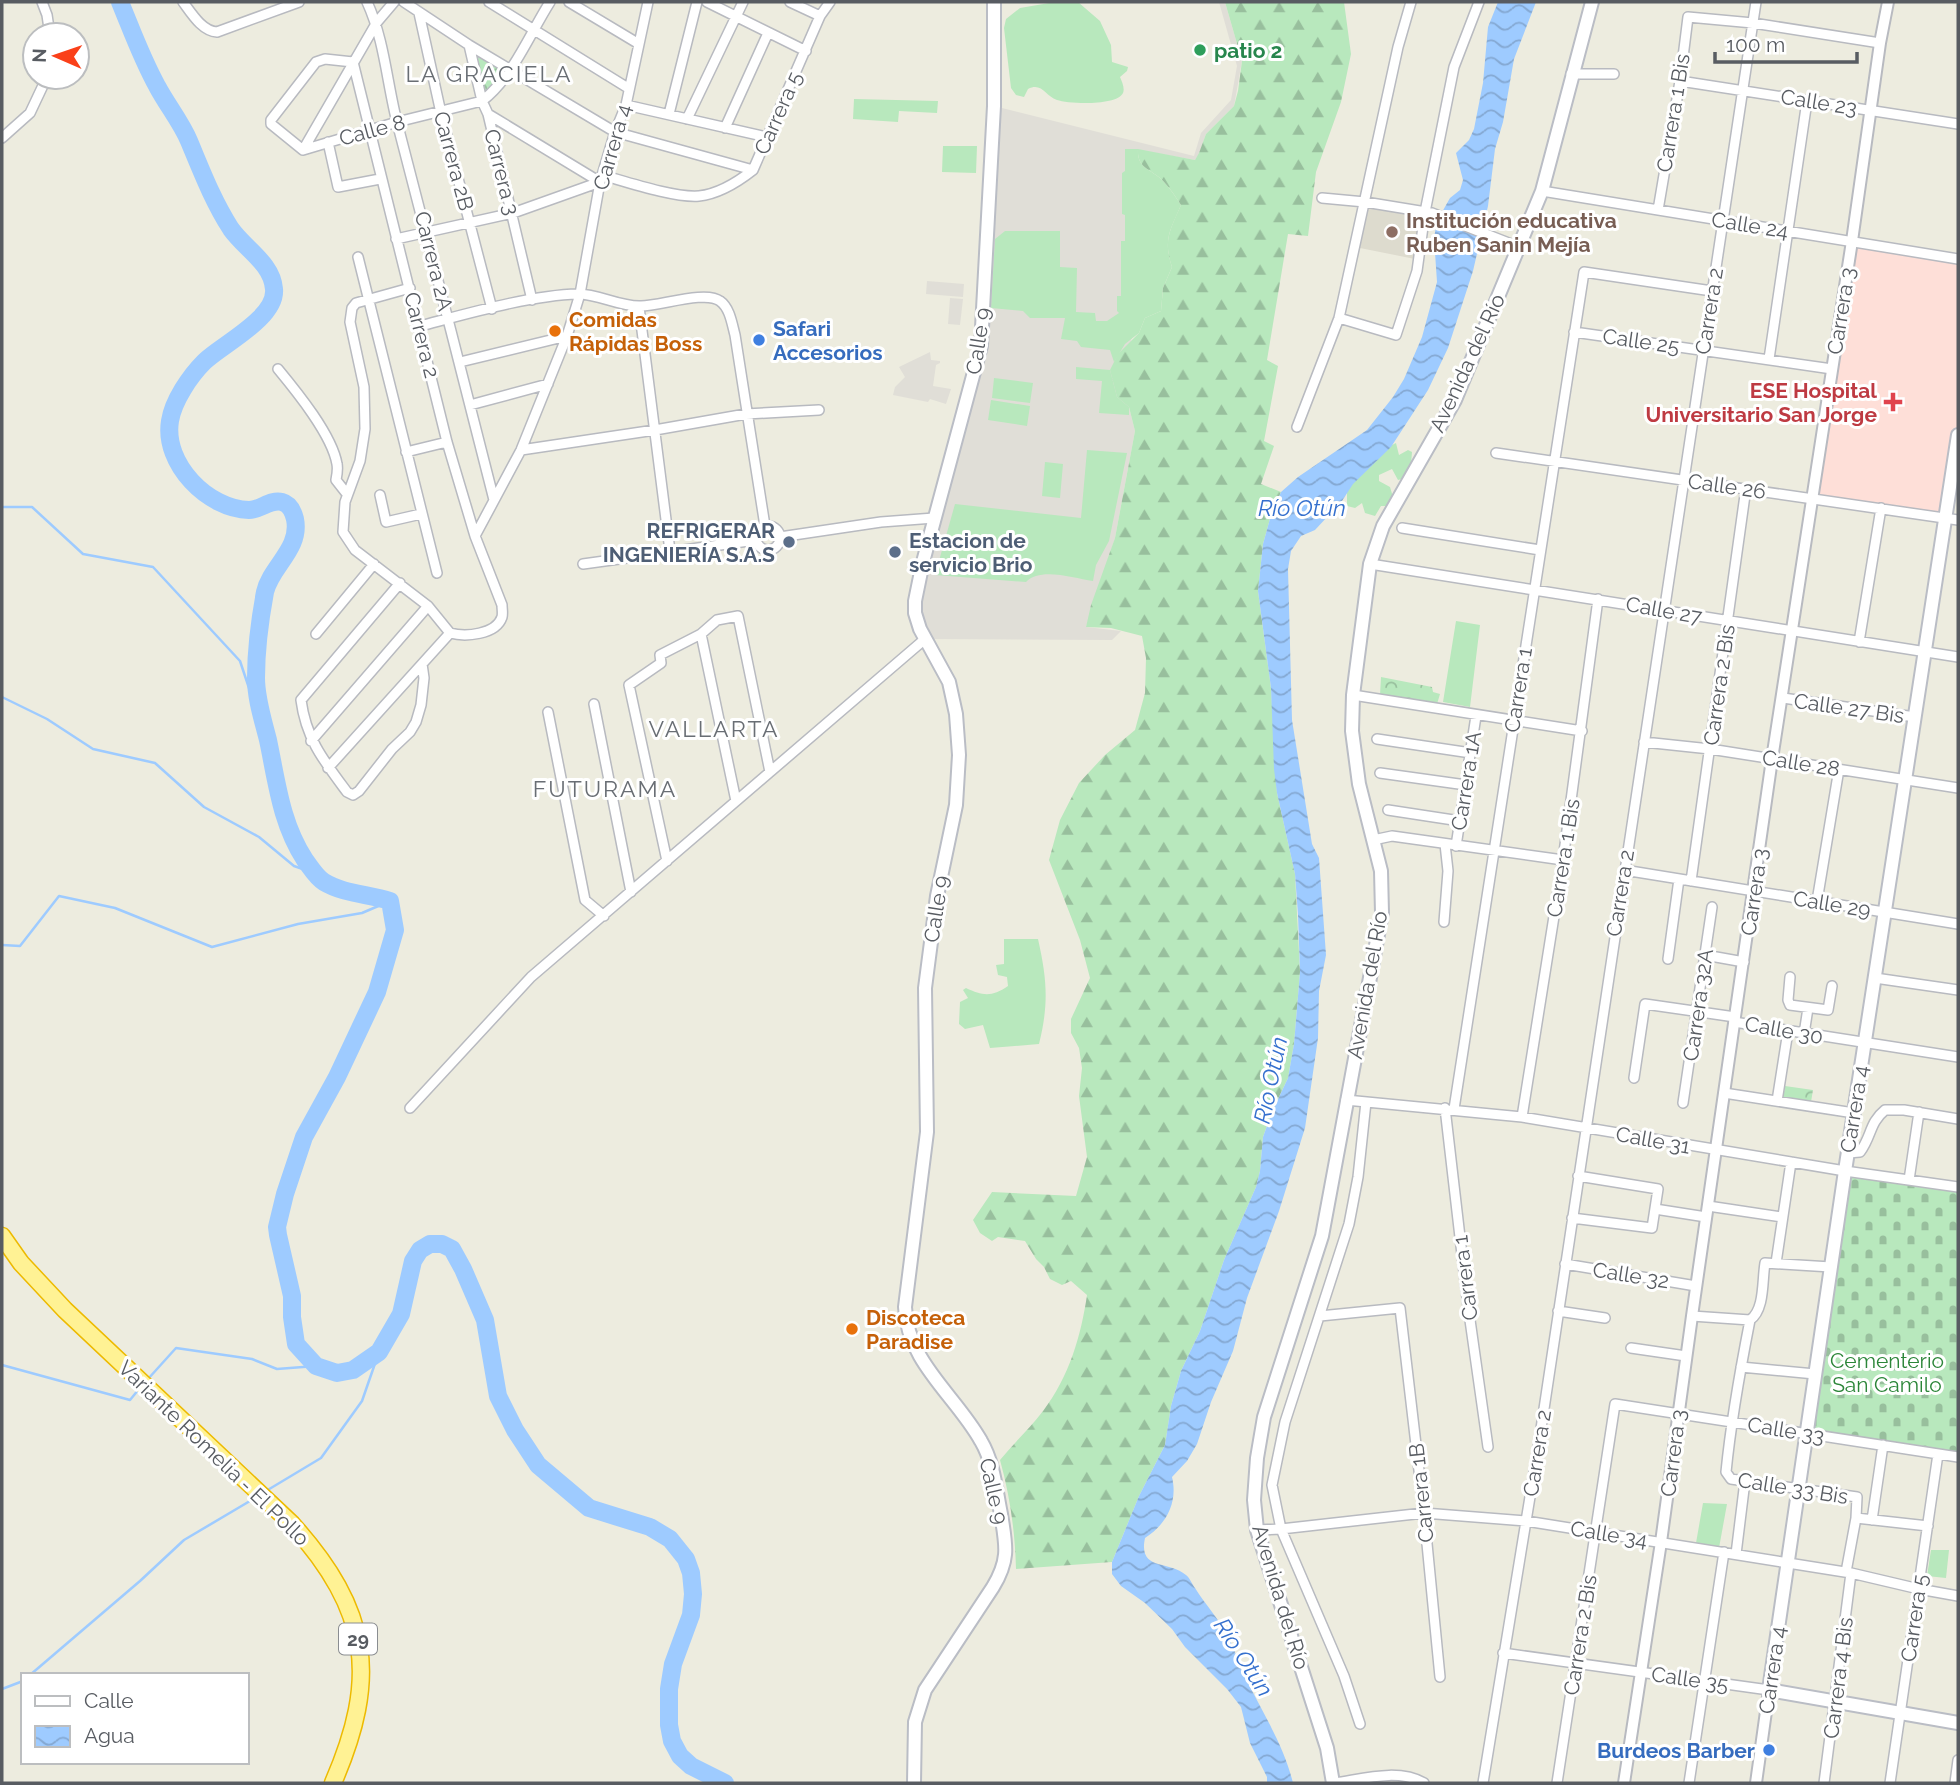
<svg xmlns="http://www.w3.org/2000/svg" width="1960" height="1785" viewBox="0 0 1960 1785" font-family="Raleway,sans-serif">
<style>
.industrial{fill:#e0ded7}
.education{fill:#dddbce}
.medical{fill:#fedfd8}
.grass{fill:#b8e8bd}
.forest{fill:url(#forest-firs)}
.cemetery{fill:url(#cemetery-stones)}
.park{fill:url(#park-crowns)}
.water{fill:url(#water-waves)}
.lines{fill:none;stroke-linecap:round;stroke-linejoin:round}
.stream{stroke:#9ecbff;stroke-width:2.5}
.river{stroke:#9ecbff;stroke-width:18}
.minor-casing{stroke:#b8bac0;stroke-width:12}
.tertiary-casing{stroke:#b8bac0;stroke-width:14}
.secondary-casing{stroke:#babdc5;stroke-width:16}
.trunk-casing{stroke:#edba00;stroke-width:19}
.minor{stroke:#fff;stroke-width:9}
.tertiary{stroke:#fff;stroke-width:10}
.secondary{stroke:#fff;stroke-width:12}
.trunk{stroke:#fff294;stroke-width:16}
.leisure-dot{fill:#2e9e5b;stroke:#fff;stroke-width:2.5}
.education-dot{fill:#8d6e63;stroke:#fff;stroke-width:2.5}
.food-dot{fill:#e8710a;stroke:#fff;stroke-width:2.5}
.shop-dot{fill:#3f7fe0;stroke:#fff;stroke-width:2.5}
.health-dot{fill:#e0444e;stroke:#fff;stroke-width:2.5}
.service-dot{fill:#5c6f8a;stroke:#fff;stroke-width:2.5}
.labels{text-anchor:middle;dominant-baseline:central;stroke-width:6;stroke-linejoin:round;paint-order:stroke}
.shield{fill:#fff;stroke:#8a8d91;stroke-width:2}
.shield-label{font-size:19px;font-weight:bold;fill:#585c62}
.leisure-label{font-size:21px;font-weight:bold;fill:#27864d;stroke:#fff;text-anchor:start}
.street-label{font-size:21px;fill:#585c62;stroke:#fff}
.education-label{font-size:21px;font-weight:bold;fill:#785e54;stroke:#fff;text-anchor:start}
.food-label{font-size:21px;font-weight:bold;fill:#c56008;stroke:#fff;text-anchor:start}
.shop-label{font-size:21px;font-weight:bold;fill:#366cbe;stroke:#fff;text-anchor:start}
.health-label{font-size:21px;font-weight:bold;fill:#be3a42;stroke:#fff;text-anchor:end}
.service-label{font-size:21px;font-weight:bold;fill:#4e5e75;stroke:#fff;text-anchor:end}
.park-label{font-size:21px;fill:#2c8639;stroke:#fff}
.neighbourhood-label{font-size:23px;letter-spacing:2px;fill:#696e74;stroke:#fff}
.water-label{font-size:23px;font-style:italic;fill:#3570ce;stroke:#fff}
</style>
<defs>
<pattern id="forest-firs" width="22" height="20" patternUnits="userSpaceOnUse" patternTransform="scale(1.75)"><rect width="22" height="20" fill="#b8e8bd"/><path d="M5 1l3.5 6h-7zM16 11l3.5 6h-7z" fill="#98bf9d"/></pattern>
<pattern id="cemetery-stones" width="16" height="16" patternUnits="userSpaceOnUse" patternTransform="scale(1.75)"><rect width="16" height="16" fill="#b8e8bd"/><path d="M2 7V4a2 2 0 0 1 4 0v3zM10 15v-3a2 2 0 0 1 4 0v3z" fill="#98bf9d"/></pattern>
<pattern id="park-crowns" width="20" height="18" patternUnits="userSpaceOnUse" patternTransform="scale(1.75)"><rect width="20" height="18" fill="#b8e8bd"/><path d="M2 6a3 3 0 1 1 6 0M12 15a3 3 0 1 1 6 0" fill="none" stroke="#98bf9d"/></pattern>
<pattern id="water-waves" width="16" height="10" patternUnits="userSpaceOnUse" patternTransform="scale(1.75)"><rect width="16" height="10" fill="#9ecbff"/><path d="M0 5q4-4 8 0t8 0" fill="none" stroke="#84a8d2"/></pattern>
</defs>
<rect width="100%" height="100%" fill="#edecdf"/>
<path class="industrial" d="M1219,2H1225L1242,61L1234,106L1206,134L1199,154L1195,160L1138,150L1129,407L1135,431L1115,538L1086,627L1121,631L1112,640L925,639L915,613L979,359L994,106L1194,156L1201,133L1231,100L1237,66Z
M927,281L964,284L963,297L926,294Z
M950,298L963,299L960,325L948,324Z
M930,352L931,360L940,361V363L936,365L933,386L951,389L946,404L930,399L928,402L893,395L895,387L905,377L899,367Z"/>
<path class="education" d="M1368,204L1423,215L1415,259L1360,248Z"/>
<path class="medical" d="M1852,241L1958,259V435L1945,518L1812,498Z"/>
<path class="grass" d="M1055,2H1078L1100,21L1111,45L1112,62L1128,67L1127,71L1120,77C1122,82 1125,88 1123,93C1117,106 1069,104 1057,100C1045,96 1042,82 1028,89L1024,97L1016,95L1011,88L1004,28L1006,19L1020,8Z
M854,99L938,101L937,113L899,111L898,122L853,119Z
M943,146H977L976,173L942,172Z
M1125,149H1138C1137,167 1148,168 1160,178C1168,185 1175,196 1181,205C1170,231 1163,239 1172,267L1163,288L1161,311L1145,318L1139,333L1125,344L1114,362L1110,350L1081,347L1077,341L1061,339L1065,318H1030L1023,311L991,308L995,239L1005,231H1060V267L1077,268L1076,312L1095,313L1096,321H1107L1119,313L1117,311V296H1121V241H1125V215L1122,214V173L1125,171Z
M1076,367L1110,370L1117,397L1129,407V415L1099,413L1102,381L1076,379Z
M994,378L1033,383L1030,403L992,398Z
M991,400L1030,406L1027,426L988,420Z
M1396,443L1399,455L1408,450L1412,452L1411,464L1402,479L1398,480L1392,469L1379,475V481L1390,487L1393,497L1387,506H1381L1375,516L1365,513L1362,503L1355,508L1347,506V489L1392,445Z
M1087,450L1127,453L1109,541L1096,565L1093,581C1073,578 1040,567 1026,582L935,575L955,504L1081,518Z
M1045,462L1063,464L1060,498L1042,496Z
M1456,621L1480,625L1470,707L1443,702Z
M1004,939H1038C1047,979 1049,1004 1039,1044L990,1048L983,1025L965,1029L959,1024L960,1002L968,998L963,990L966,988C983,996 992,997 1008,986L1007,977L998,975L996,965L1004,964Z
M1703,1503L1727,1504L1719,1548L1696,1543Z
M1931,1550H1949L1946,1578L1927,1576Z"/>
<path class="forest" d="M1225,2H1344L1351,54L1341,102L1316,172L1308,236L1288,234L1267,360L1278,366L1264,441L1274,446L1261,484L1281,492L1271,515L1263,544L1258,591L1271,688L1277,793L1295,874L1300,972L1294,1044L1288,1078L1272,1112L1263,1137L1260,1171L1256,1187L1224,1260L1200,1331L1181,1371L1171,1406L1165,1445L1139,1496L1112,1562L1016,1569C1015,1531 1010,1496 1000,1460C1014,1443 1030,1428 1043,1411C1069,1377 1081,1336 1087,1295L1071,1281L1062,1285L1050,1279L1044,1267L1036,1259L1025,1241L998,1237L992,1241L980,1233L973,1220L992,1192L1076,1196L1087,1157L1079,1096L1082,1068L1079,1048L1071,1033V1019L1090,978L1080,940L1049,860L1060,820L1079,783L1105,755L1135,730L1145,693L1146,658L1142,636L1111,628L1086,627L1091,605L1115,538L1135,431L1129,407L1117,397L1110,370L1118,354L1139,333L1145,318L1161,311L1163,288L1172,267C1163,240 1170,230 1181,205C1175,196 1168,185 1160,178C1148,168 1137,167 1138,149L1195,160L1199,153L1206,134L1234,106L1238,91L1242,61Z"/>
<path class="cemetery" d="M1845,1171L1958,1187V1457L1807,1432Z"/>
<path class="park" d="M469,45L510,69L482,101Z
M1381,677L1432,687L1433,692L1440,694L1437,704L1380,695Z
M1785,1086L1813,1090L1811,1102L1783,1098Z"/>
<path class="water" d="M1498,2H1536L1514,59L1503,122L1495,149L1488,206L1473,271L1448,348L1428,390L1391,447L1353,484L1342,501L1315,530L1301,536L1291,551L1288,569L1292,720L1312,844L1319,858L1326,955L1319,991L1318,1038L1305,1128L1279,1211L1247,1298L1233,1351L1211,1402L1197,1444L1187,1461L1172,1477C1178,1502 1167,1524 1145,1538C1138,1571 1168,1560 1186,1575C1190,1578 1192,1584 1195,1588C1205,1604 1219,1619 1228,1637C1236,1651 1239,1667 1247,1681C1264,1715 1284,1746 1293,1783H1267V1777L1250,1743L1241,1707L1227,1689L1185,1647L1172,1629L1145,1603L1121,1586L1112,1574V1562L1139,1496L1165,1445L1171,1406L1181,1371L1200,1331L1224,1260L1256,1187L1260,1171L1263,1137L1272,1112L1288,1078L1294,1044L1300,972L1298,915L1295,874L1277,793L1274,769L1271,688L1258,591L1263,544L1271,515L1281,492L1298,477L1367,430L1393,397L1404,379L1422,337L1437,282L1434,238L1437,221L1450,198L1460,190L1463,180L1456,153L1469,140L1474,129L1483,83L1488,27Z"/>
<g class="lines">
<path class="stream" d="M2,507H32L83,554L153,567L240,661L252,697L259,704
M2,697L47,719L93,749L155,763L204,807L259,837L294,866L314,873
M2,945L20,946L59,896L115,908L212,947L298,924L362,913L390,901
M2,1365L130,1400L139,1389
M148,1379L176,1348L252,1359L277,1369L316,1366
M266,1491L321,1458L362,1401L379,1352
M30,1675L140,1581L184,1540L255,1498
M2,1689L23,1681"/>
<path class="river" d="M120,2C132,31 142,59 157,86C167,105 181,122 189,141C202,172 213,201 231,229C245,249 272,263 274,289C277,318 221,345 204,362C190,376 173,401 170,421C163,464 208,509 249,510C261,510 270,499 282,502C290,504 293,511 295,519C301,549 271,566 265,592C260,619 256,650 256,678C256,699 263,720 268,740C277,783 281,823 305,860C311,868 316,877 324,882C344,894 369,894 390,901L395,930L377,992L337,1077L304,1137L285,1194L277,1227L278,1235L292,1296V1317L296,1344L316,1366L337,1373L353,1370L379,1352L401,1314L413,1261L420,1250L430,1244H442L452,1249L463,1269L485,1320L498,1396L515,1430L538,1465L589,1508L650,1527L670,1539L686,1559L691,1573L693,1594L691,1615L673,1664L669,1689V1725L672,1741L680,1756L691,1766L725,1783"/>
<defs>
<path id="minor" d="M42,2L47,15L50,35
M183,2C192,14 202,31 217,32L299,2
M367,2C385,41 387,85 398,126C431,251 462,375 494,500
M404,2L469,45L615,132L753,170
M489,2L628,88
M569,2L639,44
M707,2L806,51
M790,2L820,16
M419,13L441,113L492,309
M469,45L482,101L488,114L532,300
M353,62L447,442L475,536L502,605C502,609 503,613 502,617C496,635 465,637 450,633L428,606L355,550L343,532L345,502L360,461L365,429L364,387L350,322L352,308L356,303L410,288
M1571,74H1614
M1680,81L1958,124
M626,105L767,137
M488,114L600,182
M669,114L697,2
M687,119L743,2
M725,128L768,33
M2,138L30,113L47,77
M328,142L338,187L380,179
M303,150L397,122L482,101C513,77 529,35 550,2
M303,150L377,22L394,2
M303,150L271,124V120L316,62L325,59L353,62
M602,175C627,182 675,198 699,196C718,194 739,181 753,170L820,16L830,2
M1542,191L1958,259
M1322,198L1365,202L1432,213L1519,247
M1658,210L1680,81L1688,17L1753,23L1880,43
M396,239L513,213L600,182
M358,257L437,573
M639,307L670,551
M1339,318L1396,335L1417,271L1425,212L1454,67L1479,2
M420,326C466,314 531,295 578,294C599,294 620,307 641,306C660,306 706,290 720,301C730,308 732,324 735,335L765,526
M1574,332L1832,369
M1769,359L1807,101
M460,362L567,336
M278,369C297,392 332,435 337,464C338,469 337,475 336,480L347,494
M470,405L548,384
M1297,427L1339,318L1398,47L1411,2
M521,450L655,430L746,414L819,410
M406,452L447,442
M1496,453L1958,520
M380,495L386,522L421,514
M756 538a12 12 0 1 1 24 0a12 12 0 1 1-24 0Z
M1402,528L1540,550
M475,536L521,450L567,336L580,294L600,182L615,132L626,105L648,2
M780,537L881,522L934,518
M583,564L756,540
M1370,564L1958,657
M400,583L301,700C306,739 324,761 347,792L353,795L359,791L392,749L410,732L416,722L421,705L424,678L422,664
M316,634L374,564
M701,634L736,801
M1859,642L1881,508
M1353,695L1582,731
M1783,698L1915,717
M594,704L631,892
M548,712L585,900L604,916
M1377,739L1471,753
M311,741L428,606
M1644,742L1710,749L1958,788
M328,768L450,633
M1380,773L1466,785
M1388,810L1460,821
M1373,840L1392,836L1563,860
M1456,846L1476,716
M667,861L629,685L661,663L660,655L701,634L717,620L738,616L770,772
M1624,870L1958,924
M1691,881L1746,488
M1817,901L1839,769
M1444,922L1448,871L1445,844
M1705,955L1744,962
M1668,959L1679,879
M1790,977L1788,1000L1790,1005L1828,1010L1832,986
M1875,978L1958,990
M1734,1022L1958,1057
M1804,1034L1808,1008
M1634,1078L1645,1004L1735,1017
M1724,1093L1854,1113
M1346,1100L1522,1117L1845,1171L1958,1187
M1777,1101L1788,1031
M1683,1103L1712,907
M410,1108L531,977L925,639
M1445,1108L1468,1306L1488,1447
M1454,1109L1584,272L1712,291
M1522,1117L1563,860L1598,599
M1848,1153L1860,1152C1872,1136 1869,1123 1885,1110H1904L1958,1119
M1909,1180L1919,1112
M1708,1206L1782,1217
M1655,1209L1706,1217
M1572,1218L1652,1228L1658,1189L1578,1176
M1776,1263L1791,1162
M1565,1264L1696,1286
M1831,1267L1765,1263C1762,1280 1765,1310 1750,1320C1740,1371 1731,1421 1726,1472L1731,1479L1857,1497L1856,1518L1846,1572
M1558,1311L1605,1318
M1320,1316L1400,1308L1424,1513L1440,1677
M1692,1316L1750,1320
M1631,1348L1686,1356
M1741,1367L1815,1374
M1856,1518L1928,1526
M1872,1520L1883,1445
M1257,1530L1281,1529L1424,1513L1526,1521L1851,1573L1919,1589L1958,1596
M1736,1554L1745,1481
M1503,1653L1769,1690
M1360,1724L1344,1676L1281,1529L1272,1485L1285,1422L1349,1224L1358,1177L1366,1102
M1335,1783C1363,1779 1398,1768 1424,1783
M1483,1783L1539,1442L1756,2
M1557,1783L1615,1404L1958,1457
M1689,1783L1724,1552
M1824,1783L1851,1573
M1890,1783L1938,1454
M1955,1783L1958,1760"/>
<path id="tertiary" d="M1624,1783L1661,1542L1692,1316L1772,759L1852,241L1880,43L1888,2
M1756,1783L1769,1690"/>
<path id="secondary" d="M1958,435L1845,1171L1769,1690L1958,1723
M914,1783L915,1722L925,1690L993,1587C1010,1559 1006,1545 1001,1514C996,1490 994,1463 981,1441C956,1396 907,1362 905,1307L927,1132L925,988L937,896L956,805L959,755L956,714L949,682L920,629L915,613V601L923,562L981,346L994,106V2
M1333,1783L1327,1748L1257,1530L1254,1500L1257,1458L1264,1417L1322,1236L1382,913L1381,871L1359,784L1352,731L1353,695L1370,564L1383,526L1455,400L1542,191L1592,2"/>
<path id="trunk" d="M2,1236L21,1263L65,1310L292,1524C370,1611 379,1677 333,1783"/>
</defs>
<use href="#minor" class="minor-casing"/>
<use href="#tertiary" class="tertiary-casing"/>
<use href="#secondary" class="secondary-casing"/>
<use href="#trunk" class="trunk-casing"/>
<use href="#minor" class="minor"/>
<use href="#tertiary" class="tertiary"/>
<use href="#secondary" class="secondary"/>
<use href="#trunk" class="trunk"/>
</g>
<circle class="leisure-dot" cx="1200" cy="50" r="7"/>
<circle class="education-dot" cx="1392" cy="232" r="7"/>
<g class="food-dot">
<circle cx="555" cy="331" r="7"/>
<circle cx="852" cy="1329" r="7"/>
</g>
<g class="shop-dot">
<circle cx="759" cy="340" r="7"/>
<circle cx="1769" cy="1750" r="7"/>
</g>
<path class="health-dot" d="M1889.5 391.5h7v7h7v7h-7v7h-7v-7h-7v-7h7z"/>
<g class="service-dot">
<circle cx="789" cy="542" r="7"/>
<circle cx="895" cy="552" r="7"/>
</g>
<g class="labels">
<rect class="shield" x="339" y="1623.5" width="38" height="31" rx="5"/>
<g class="shield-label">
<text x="358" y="1639">29</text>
</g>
<g class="leisure-label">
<text x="1214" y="50">patio 2</text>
</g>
<g class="street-label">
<text transform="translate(1819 102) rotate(9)">Calle 23</text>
<text transform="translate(778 113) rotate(-66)">Carrera 5</text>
<text transform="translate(1673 113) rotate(-81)">Carrera 1 Bis</text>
<text transform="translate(372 130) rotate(-15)">Calle 8</text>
<text transform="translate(612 147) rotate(-74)">Carrera 4</text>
<text transform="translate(454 161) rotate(75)">Carrera 2B</text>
<text transform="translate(502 172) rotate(76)">Carrera 3</text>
<text transform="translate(1750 225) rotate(9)">Calle 24</text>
<text transform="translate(434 261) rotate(76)">Carrera 2A</text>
<text transform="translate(1709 311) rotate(-81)">Carrera 2</text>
<text transform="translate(1841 311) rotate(-81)">Carrera 3</text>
<text transform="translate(422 335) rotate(76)">Carrera 2</text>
<text transform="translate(978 341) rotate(-81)">Calle 9</text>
<text transform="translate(1641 341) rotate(8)">Calle 25</text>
<text transform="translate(1467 363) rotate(-65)">Avenida del Río</text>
<text transform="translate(1727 486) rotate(8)">Calle 26</text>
<text transform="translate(1664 610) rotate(10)">Calle 27</text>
<text transform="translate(1719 685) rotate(-82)">Carrera 2 Bis</text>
<text transform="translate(1518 690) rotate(-81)">Carrera 1</text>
<text transform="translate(1849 708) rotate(8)">Calle 27 Bis</text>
<text transform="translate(1801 763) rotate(9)">Calle 28</text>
<text transform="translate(1466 781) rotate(-81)">Carrera 1A</text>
<text transform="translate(1563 858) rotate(-81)">Carrera 1 Bis</text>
<text transform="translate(1754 892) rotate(-82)">Carrera 3</text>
<text transform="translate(1620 893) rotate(-81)">Carrera 2</text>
<text transform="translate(1832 904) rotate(9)">Calle 29</text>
<text transform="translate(936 909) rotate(-81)">Calle 9</text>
<text transform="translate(1367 985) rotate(-80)">Avenida del Río</text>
<text transform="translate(1698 1005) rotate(-82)">Carrera 32A</text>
<text transform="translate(1784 1030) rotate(10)">Calle 30</text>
<text transform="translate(1854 1109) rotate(-81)">Carrera 4</text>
<text transform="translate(1653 1140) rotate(10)">Calle 31</text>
<text transform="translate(1631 1275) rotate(9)">Calle 32</text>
<text transform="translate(1465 1278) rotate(-97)">Carrera 1</text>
<text transform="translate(1786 1430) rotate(9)">Calle 33</text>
<text transform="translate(214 1453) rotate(44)">Variante Romelia - El Pollo</text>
<text transform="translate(1537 1453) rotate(-81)">Carrera 2</text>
<text transform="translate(1673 1453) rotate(-83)">Carrera 3</text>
<text transform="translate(1793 1488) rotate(9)">Calle 33 Bis</text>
<text transform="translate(994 1491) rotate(77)">Calle 9</text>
<text transform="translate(1421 1493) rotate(-96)">Carrera 1B</text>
<text transform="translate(1609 1534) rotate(9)">Calle 34</text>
<text transform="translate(1281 1597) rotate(73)">Avenida del Río</text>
<text transform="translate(1914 1618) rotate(-82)">Carrera 5</text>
<text transform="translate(1580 1635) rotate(-81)">Carrera 2 Bis</text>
<text transform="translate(1772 1670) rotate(-82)">Carrera 4</text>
<text transform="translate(1838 1678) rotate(-83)">Carrera 4 Bis</text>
<text transform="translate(1690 1679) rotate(8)">Calle 35</text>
</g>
<g class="education-label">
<text x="1406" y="220">Institución educativa<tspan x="1406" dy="24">Ruben Sanin Mejía</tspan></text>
</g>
<g class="food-label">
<text x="569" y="319">Comidas<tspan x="569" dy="24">Rápidas Boss</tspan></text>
<text x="866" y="1317">Discoteca<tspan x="866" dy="24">Paradise</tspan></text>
</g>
<g class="shop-label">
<text x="773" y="328">Safari<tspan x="773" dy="24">Accesorios</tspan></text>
<text x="1755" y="1750" text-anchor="end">Burdeos Barber</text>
</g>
<g class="health-label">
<text x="1877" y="390">ESE Hospital<tspan x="1877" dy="24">Universitario San Jorge</tspan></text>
</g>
<g class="service-label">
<text x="775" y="530">REFRIGERAR<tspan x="775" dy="24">INGENIERÍA S.A.S</tspan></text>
<text x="909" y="540" text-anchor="start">Estacion de<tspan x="909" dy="24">servicio Brio</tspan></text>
</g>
<g class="park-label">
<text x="1887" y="1360">Cementerio<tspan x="1887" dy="24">San Camilo</tspan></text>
</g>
<g class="neighbourhood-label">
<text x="489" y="73">LA GRACIELA</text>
<text x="714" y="728">VALLARTA</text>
<text x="605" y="788">FUTURAMA</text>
</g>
<g class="water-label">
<text x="1302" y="507">Río Otún</text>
<text transform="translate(1270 1080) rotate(-78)">Río Otún</text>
<text transform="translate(1244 1657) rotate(57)">Río Otún</text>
</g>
</g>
<rect width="1960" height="1785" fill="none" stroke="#585c62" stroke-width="7"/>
<rect x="21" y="1673" width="228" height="91" fill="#ffffff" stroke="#bcbec0" stroke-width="2"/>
<rect x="35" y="1696" width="35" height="10" fill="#ffffff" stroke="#bcbec0" stroke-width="2"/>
<text x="84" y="1708" font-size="21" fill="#585c62">Calle</text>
<rect x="35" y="1726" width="35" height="21" fill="url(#water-waves)" stroke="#bcbec0" stroke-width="2"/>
<text x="84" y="1743" font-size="21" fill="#585c62">Agua</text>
<g transform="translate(56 56) rotate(272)"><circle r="33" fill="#ffffff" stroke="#bcbec0" stroke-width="2"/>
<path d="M0-5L12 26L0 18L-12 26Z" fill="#fa4019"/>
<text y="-10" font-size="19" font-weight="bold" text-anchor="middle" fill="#585c62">N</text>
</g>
<path d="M1715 52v10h142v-10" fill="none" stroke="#585c62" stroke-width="3.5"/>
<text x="1726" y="52" font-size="21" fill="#585c62" stroke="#ffffff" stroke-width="5" paint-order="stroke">100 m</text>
</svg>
